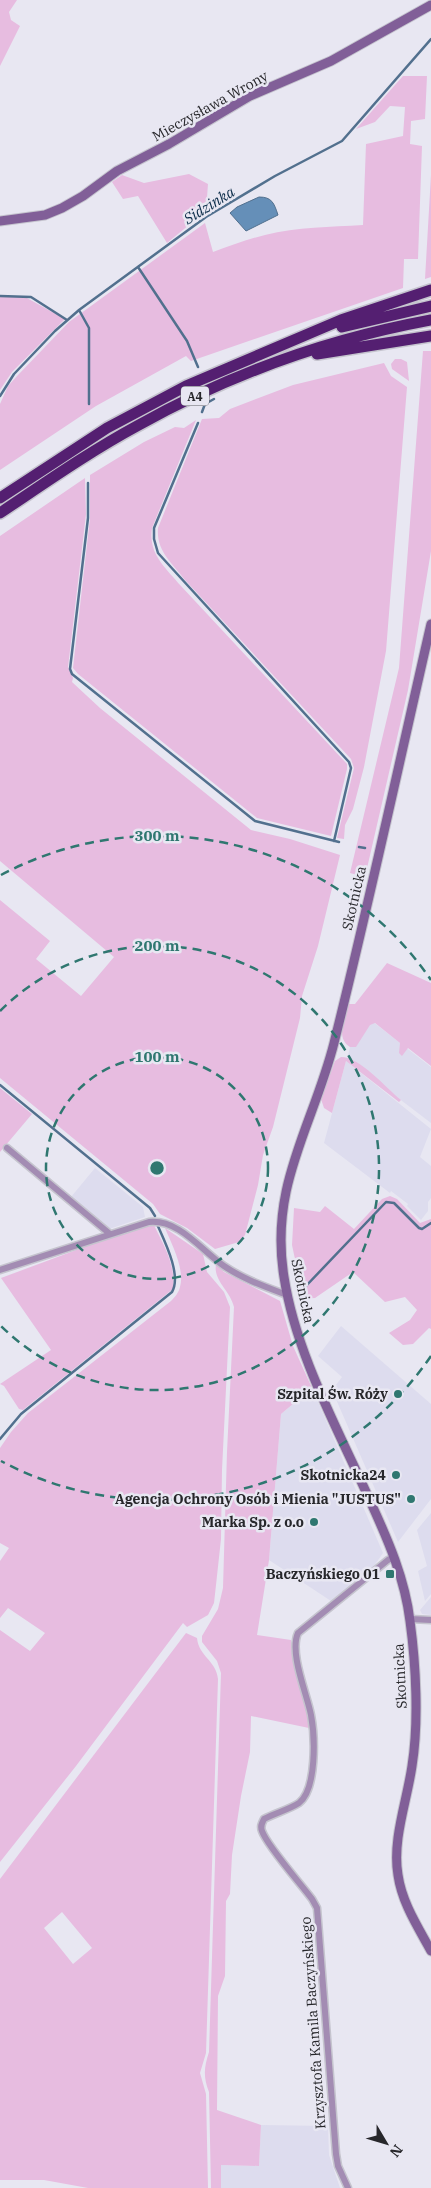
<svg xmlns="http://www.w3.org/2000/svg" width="431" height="2188" viewBox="0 0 431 2188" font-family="'IBM Plex Serif',serif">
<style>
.built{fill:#dddcee}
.green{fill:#e7bce0;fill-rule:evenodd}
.water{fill:#658fb8;stroke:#52708e}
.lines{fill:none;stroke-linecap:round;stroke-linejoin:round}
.stream{stroke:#52708e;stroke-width:2.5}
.street-casing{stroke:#c5c4ce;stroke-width:9}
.secondary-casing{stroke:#c5c4ce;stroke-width:11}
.highway-casing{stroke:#c5c4ce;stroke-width:14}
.street{stroke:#a38cb3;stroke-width:6}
.secondary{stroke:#815f98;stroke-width:9}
.highway{stroke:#541f71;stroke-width:11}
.ring{fill:none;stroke:#2f7770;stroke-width:2.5;stroke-dasharray:9 6}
.poi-dot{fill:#2f7770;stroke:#e8e7f2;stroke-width:2}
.labels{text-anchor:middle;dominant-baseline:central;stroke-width:5;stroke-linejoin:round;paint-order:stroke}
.shield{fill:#e8e7f2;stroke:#616167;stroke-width:1}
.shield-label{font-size:12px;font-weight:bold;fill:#27272b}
.street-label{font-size:14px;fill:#27272b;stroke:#e8e7f2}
.poi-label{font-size:14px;font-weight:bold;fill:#27272b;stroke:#e8e7f2;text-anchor:end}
.water-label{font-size:15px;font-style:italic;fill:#0b2c49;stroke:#e8e7f2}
.centre{fill:#2f7770;stroke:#e8e7f2;stroke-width:2.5}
.ring-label{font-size:15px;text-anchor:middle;font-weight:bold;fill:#2f7770;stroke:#e8e7f2;stroke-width:5;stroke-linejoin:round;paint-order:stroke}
</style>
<rect width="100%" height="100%" fill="#e8e7f2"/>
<path class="built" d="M359,1011L431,1067V1123L347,1059Z
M346,1061L431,1129L420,1157L431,1166V1198L428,1202V1211L421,1220L407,1206L408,1204L391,1191L390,1193L324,1143Z
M95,1168L143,1207L145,1217L109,1229L71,1197Z
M341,1326L431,1404V1499L398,1542L332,1390L342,1377L318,1356Z
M312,1388L383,1553L374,1566L331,1601L269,1560L281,1414Z
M431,1513V1594L425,1601L418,1571L427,1566L417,1530Z
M431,1597V1615L422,1614L420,1610Z
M261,2125L328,2126L329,2155L340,2188H221V2165L259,2166Z"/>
<path class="green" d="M0,0H17L9,12L11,20L20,26L0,66Z
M403,76H427L425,119L411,121L410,144L422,146L418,259H404L403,288L191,361L186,356L96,406L0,470V404L8,386L18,375L69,322L205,223L213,252C230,246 248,239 265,235C298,227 330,227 363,225L366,144L403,136L405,107L390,106L375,122L356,129Z
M189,174L208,184L206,211L167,243L138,196L123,199L112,182L122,175L144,183Z
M431,175V277L425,279Z
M0,297H25L65,319L12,372L0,390Z
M423,351H431V551L408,690L365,877L350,873L399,668Z
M395,359H401L407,362L409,381L392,369L391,364Z
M384,363L391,376L407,387L386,651L364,767L353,809L345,825L344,839L337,838L354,768L351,759L185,580C172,563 156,551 158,528L202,419L219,418L230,409L293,385Z
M196,420L152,528C148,554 165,567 181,586L347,764V769L331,836L257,818L78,674L73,668L90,518V475L144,442L175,427L184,428Z
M85,478L86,514L68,667L73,678L72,682L100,708L251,830L290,839L340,855L318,946L302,996L300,1018L273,1127L263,1155L258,1185L245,1235L239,1242L215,1249L187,1228L160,1214L153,1204L0,1078V900L50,941L36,959L81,996L114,957L0,861V536Z
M387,963L431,983V1066L408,1048L402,1056L399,1053L400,1043L375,1023L370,1025L356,1047H350C335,1038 345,1018 349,1004H355Z
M341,1057C360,1057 386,1088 401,1100L399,1102L346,1061L332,1113L324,1108L321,1099L335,1061Z
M0,1088L32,1114L0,1152Z
M390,1196L397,1199L420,1223L431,1219V1329L429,1328L413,1344L403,1345L389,1333L410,1320L417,1310L405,1297L385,1302L353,1272L315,1298L299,1299L294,1281L299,1278L292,1245L294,1208L320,1212L325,1206L354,1229L382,1199Z
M154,1225C164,1246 176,1265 173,1289L23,1410L19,1409L4,1386L0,1384L51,1350L1,1278L122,1233Z
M165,1228L203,1254L207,1272L224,1292L230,1307L222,1470L221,1539L216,1585L214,1603L208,1615L187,1627L183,1623L76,1766L0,1862V1630L30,1651L45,1633L8,1608L0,1618V1561L9,1548L0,1543V1448L11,1432L28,1413L171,1301C175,1297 179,1292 180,1287C185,1269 172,1245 165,1228Z
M216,1264L224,1272L280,1301L293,1346L312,1388L281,1414L269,1560L257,1635L291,1640L306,1708L309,1728L251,1716L250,1752L241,1796L232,1855L230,1894L226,1901L225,1976L218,1996L217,2110L261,2125L259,2166L221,2165V2188H211L209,2092C203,2077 204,2067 209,2052L221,1673L217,1661L202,1642V1636L218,1609L223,1588L227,1452L234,1307C230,1290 213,1281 216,1264Z
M186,1633L197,1638C199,1657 216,1660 218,1679L206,2053L200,2073L206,2094L208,2188H88L44,2180H0V1879ZM62,1912L92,1948L73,1964L44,1928Z"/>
<path class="water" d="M259,197C272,197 274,203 278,215L246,231L230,213L237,207Z"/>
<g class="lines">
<path class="stream" d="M138,267L187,341L198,367
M0,296L31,297L67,320
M79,310L89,328V404
M0,396L14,374L55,331L79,310L206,217L275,176L342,141L431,39
M202,412L205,404L214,399
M198,423L154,528V539L158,553L349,762L351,768L334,841
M88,483V518L70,669L72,674L255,821L339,842
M359,847L365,848
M0,1085L150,1208L155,1216
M305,1287L386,1202L394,1203L419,1228L422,1229L431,1223
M0,1439L21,1414L172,1292C182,1275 164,1240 157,1224"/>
<defs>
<path id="street" d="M7,1148L110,1234
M0,1270L149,1222C179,1219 201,1250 224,1266C243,1279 266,1287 287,1295
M410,1619L431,1620
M348,2188L338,2166L336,2154L317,1908L312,1899C301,1884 267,1846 262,1831C260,1826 262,1823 264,1819C275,1813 288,1810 299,1803C317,1789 315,1736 311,1715C307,1694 289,1653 298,1633L388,1560L394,1557"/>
<path id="secondary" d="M0,221L45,215L62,208L83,196L117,171L169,144L250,96L331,61L431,5
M431,624C399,763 369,904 334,1043C313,1126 269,1185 284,1277C296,1355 339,1431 371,1503C388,1540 405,1579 410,1621C416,1665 419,1722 412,1766C407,1801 392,1840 398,1875C402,1903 418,1927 431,1951"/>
<path id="highway" d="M342,327L431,306
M317,354L431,336
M0,498L107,428L186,386L341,320L431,290
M0,513C45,483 89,452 137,426C228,375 328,339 431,320"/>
</defs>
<use href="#street" class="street-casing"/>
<use href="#secondary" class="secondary-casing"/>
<use href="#highway" class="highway-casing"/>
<use href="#street" class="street"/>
<use href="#secondary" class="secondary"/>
<use href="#highway" class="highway"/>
</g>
<g class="ring">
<circle cx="157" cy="1168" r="111"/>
<path d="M0 1011A222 222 0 1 1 0 1325"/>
<path d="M431 1356A332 332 0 0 1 1 1461M1 875A332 332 0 0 1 431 980"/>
</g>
<g class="poi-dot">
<circle cx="398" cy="1394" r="5"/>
<circle cx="396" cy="1475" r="5"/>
<circle cx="411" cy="1499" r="5"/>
<circle cx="314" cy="1522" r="5"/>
<rect x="385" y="1569" width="10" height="10" rx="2.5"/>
</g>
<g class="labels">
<rect class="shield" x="181" y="386.5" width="28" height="19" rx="4"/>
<g class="shield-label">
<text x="195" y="396">A4</text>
</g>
<g class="street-label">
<text transform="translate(210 106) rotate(-29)">Mieczysława Wrony</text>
<text transform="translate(354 898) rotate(-77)">Skotnicka</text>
<text transform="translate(303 1291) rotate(78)">Skotnicka</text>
<text transform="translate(400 1676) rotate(-93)">Skotnicka</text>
<text transform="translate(313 2023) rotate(-94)">Krzysztofa Kamila Baczyńskiego</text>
</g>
<g class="poi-label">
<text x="388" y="1394">Szpital Św. Róży</text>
<text x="386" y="1475">Skotnicka24</text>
<text x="401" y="1499">Agencja Ochrony Osób i Mienia "JUSTUS"</text>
<text x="304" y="1522">Marka Sp. z o.o</text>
<text x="380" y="1574">Baczyńskiego 01</text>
</g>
<g class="water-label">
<text transform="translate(209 205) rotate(-32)">Sidzinka</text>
</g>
</g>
<circle cx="157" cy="1168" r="8" class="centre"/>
<g class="ring-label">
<text x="157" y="841">300 m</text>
<text x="157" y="951">200 m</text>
<text x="157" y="1062">100 m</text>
</g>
<g transform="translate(386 2143) rotate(128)" stroke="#e8e7f2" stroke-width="4" paint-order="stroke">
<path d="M0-4L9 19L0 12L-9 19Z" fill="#27272b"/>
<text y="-8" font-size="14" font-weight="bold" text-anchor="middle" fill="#27272b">N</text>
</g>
</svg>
